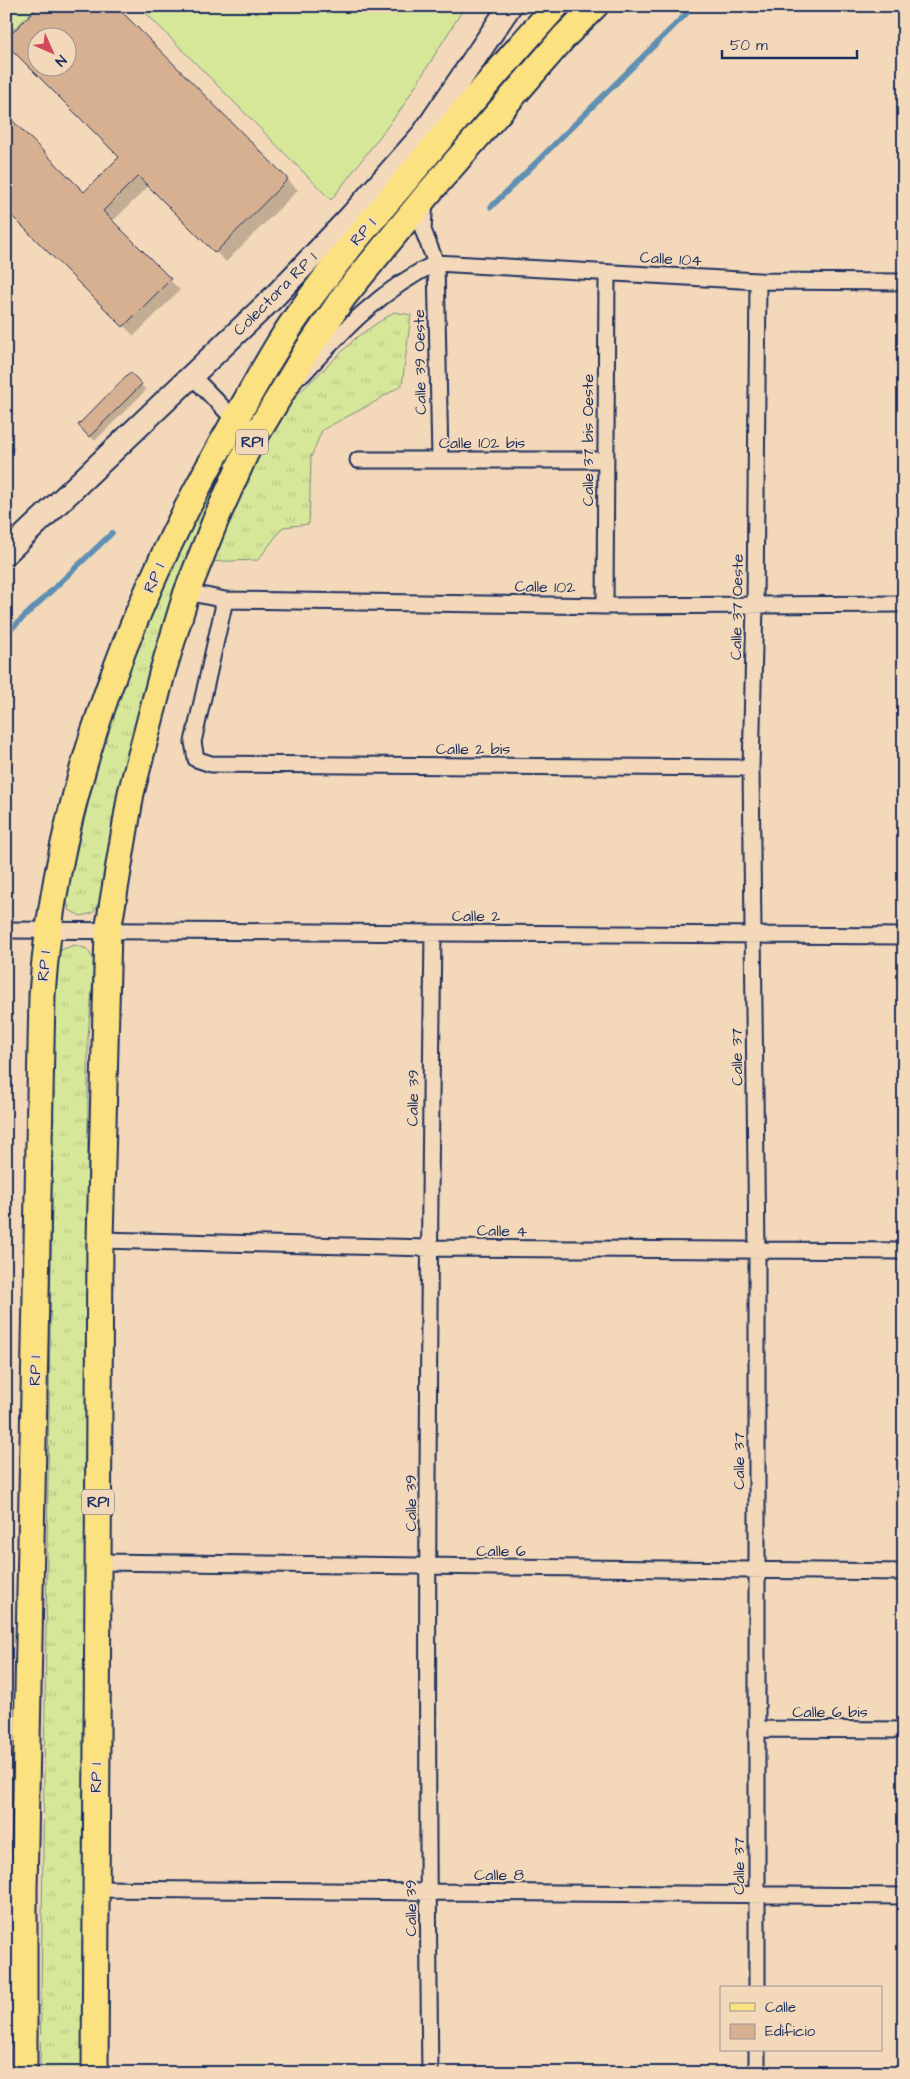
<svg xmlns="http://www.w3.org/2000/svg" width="910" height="2079" viewBox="0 0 910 2079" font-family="'Architects Daughter',sans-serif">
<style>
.grass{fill:url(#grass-tufts);stroke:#798b7c}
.pitch{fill:#d7e79a;stroke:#798b7c}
.shadow{fill:#0003;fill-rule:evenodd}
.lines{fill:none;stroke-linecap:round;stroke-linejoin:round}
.stream{stroke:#5e8fb3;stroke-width:5.5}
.building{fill:#d7b092;stroke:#1b2f5e;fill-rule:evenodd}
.minor-casing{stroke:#1b2f5e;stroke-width:19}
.secondary-casing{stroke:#1b2f5e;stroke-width:26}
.primary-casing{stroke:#1b2f5e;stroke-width:29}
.minor{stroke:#f3d9ba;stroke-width:15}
.secondary{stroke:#f3d9ba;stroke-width:22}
.primary{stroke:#fbe180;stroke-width:25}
.labels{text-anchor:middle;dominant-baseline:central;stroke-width:4;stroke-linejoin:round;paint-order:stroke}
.shield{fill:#f3d9ba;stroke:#5c627a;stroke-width:1}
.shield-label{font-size:15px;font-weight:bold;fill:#1b2f5e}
.street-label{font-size:16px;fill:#1b2f5e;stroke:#f3d9ba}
</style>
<defs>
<pattern id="grass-tufts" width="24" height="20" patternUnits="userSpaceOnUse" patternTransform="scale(1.25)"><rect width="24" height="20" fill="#d7e79a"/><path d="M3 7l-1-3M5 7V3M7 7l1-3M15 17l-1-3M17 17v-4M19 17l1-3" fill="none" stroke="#b8c687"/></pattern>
</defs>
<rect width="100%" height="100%" fill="#f3d9ba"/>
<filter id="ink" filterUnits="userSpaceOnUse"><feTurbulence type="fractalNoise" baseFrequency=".02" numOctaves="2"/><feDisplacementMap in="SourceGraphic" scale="10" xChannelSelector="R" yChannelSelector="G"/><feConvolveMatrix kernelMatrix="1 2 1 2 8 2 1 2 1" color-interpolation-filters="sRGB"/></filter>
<g filter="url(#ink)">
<path class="grass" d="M394,312L411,315L402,385L373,403L322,430L311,457L309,524L283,527L258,560L203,562L257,454L293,399L358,336Z
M287,360L295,365L139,726L100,902L93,913L81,916L69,910L66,897C84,820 102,741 128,666C167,558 224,457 287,360Z
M74,945L87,949L94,960V967L88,1037L86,2073H40L55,962L61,950Z"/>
<path class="pitch" d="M6,6H38L6,37Z
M139,6H462V11L401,109L331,200Z"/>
<path class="shadow" d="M41,6H125L120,12L298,190L226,262L149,186L112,222L180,290L134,336L6,208L84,194L121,157L6,42ZM38,38H68V68H38Z
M130,374L146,390L95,441L79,425Z
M6,440L15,449L6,458Z"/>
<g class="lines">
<path class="stream" d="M491,207L694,6
M6,634L112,533"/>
</g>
<path class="building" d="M39,6H116L288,179L215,253L138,176L103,211L171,279L123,327L6,210V114L84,192L119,157L6,44V39ZM38,38H68V68H38Z
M130,372L142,384L89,437L78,425Z"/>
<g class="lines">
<defs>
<path id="minor" d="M425,200L423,230L436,263L440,460
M303,374C343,330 382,289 436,263L758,281L904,282
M192,376L235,420L259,430
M358,460H606
M187,592L225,600L605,606L904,604
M225,600L193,742L196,759L211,764L751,768
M605,606L607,274
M6,930L904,936
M100,1240L429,1248L904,1251
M98,1562L904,1572
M757,1729L904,1730
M95,1889L904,1896
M6,1890H24
M757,1988V1251L751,768L755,604L758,281
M757,2050V2073
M430,2073C425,1693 428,1313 433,933"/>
<path id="secondary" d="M6,553L272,299L350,217L424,133L510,6"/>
<path id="primary" d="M24,2073V1890L42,995C56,792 134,594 235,420C257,382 277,343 303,308C333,266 366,227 399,188C451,126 502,65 556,6
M95,2073L100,1240L108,931L131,793L162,674L187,592L216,519L246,452L306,352L344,296L426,196L565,36L595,6"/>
</defs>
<use href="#minor" class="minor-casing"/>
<use href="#secondary" class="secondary-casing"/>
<use href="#primary" class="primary-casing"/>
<use href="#minor" class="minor"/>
<use href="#secondary" class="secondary"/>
<use href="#primary" class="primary"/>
</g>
</g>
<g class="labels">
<g class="shield">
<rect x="236" y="429.5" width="32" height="25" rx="4"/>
<rect x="82" y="1489.5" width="32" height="25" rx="4"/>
</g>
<g class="shield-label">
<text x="252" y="442">RP1</text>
<text x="98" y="1502">RP1</text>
</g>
<g class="street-label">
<text transform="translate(363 232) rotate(-50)">RP 1</text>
<text transform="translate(671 259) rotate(3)">Calle 104</text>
<text transform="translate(275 294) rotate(-45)">Colectora RP 1</text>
<text transform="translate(420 362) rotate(-91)">Calle 39 Oeste</text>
<text transform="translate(588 440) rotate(-90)">Calle 37 bis Oeste</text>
<text x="482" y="443">Calle 102 bis</text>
<text transform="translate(154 578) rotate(-67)">RP 1</text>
<text transform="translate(545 587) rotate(1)">Calle 102</text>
<text transform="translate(737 607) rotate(-89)">Calle 37 Oeste</text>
<text x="473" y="749">Calle 2 bis</text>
<text x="476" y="916">Calle 2</text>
<text transform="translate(44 966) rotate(-85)">RP 1</text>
<text transform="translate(737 1057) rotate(-91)">Calle 37</text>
<text transform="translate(413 1098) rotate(-89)">Calle 39</text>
<text transform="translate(502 1231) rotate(1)">Calle 4</text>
<text transform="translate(35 1371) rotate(-89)">RP 1</text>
<text transform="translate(739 1461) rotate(-90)">Calle 37</text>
<text transform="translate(411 1503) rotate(-90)">Calle 39</text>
<text x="501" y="1551">Calle 6</text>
<text x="830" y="1712">Calle 6 bis</text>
<text transform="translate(96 1778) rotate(-89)">RP 1</text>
<text transform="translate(739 1866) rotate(-90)">Calle 37</text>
<text x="499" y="1875">Calle 8</text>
<text transform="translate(411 1908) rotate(-90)">Calle 39</text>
</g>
</g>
<rect width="910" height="2079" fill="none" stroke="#f3d9ba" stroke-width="25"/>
<rect x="12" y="12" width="885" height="2054" fill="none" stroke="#1b2f5e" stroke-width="2" filter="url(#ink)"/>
<rect x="720" y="1986" width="162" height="65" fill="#f3d9ba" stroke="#9d9595"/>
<rect x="730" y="2003" width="25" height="8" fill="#fbe180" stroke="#9d9595"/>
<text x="765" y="2012" font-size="15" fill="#1b2f5e">Calle</text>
<rect x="730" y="2024" width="25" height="15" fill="#d7b092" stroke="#9d9595"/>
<text x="765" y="2036" font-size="15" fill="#1b2f5e">Edificio</text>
<g transform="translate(52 52) rotate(135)"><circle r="24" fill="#f3d9ba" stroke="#9d9595"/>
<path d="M0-4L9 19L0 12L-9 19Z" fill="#d1495b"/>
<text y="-8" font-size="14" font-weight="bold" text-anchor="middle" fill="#1b2f5e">N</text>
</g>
<path d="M722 50v8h135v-8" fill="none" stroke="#1b2f5e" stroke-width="2.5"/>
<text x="730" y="50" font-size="15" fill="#1b2f5e" stroke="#f3d9ba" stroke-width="4" paint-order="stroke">50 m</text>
</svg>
